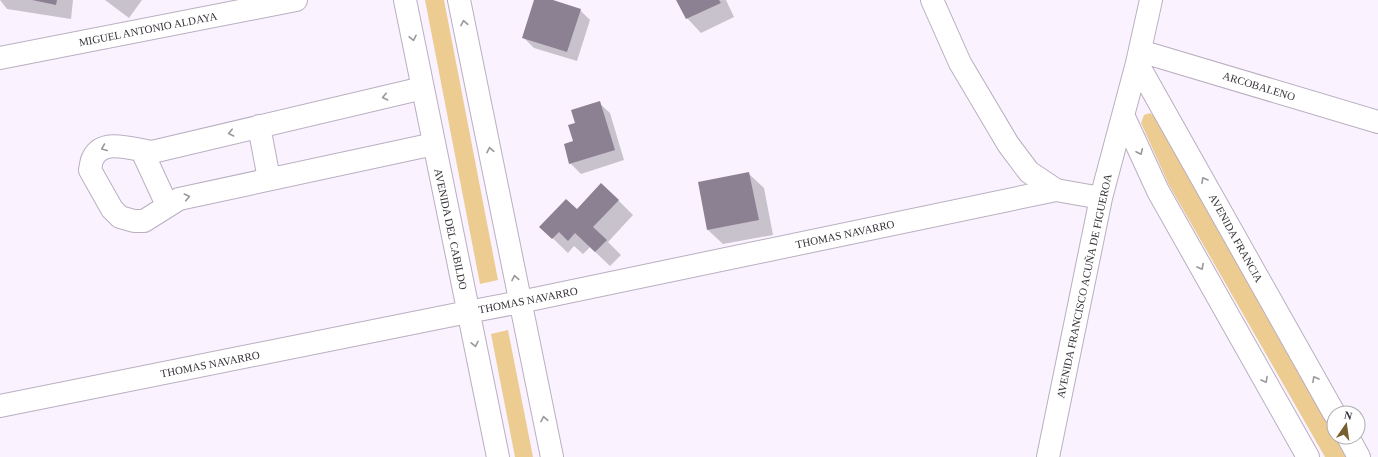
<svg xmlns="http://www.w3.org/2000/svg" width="1378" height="457" viewBox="0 0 1378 457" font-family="'Times New Roman',serif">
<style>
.green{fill:#eccc91}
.shadow{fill:#0003}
.building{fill:#8c8192}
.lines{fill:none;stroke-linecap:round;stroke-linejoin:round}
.minor-casing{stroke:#baaec0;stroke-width:24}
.minor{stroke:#fff;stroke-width:22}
.oneway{stroke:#9b989c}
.labels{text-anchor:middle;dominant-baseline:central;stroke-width:3;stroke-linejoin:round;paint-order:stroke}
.street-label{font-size:11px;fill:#373239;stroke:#fff}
</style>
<rect width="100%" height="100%" fill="#faf3ff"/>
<path class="green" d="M425,0H444L498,280L480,284Z
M1150,113L1155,117L1334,432V437H1337L1348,457H1325L1169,185L1141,123L1144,115Z
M508,330L533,457H515L491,334Z"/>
<path class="shadow" d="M0,0H73L71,19L7,9Z
M105,0H142L129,18Z
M535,0H550L580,10L590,20L577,61L534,48L523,37Z
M678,0H726L734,17L701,33L687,18Z
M599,103L610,113L624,160L581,174L570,163L574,142L576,123Z
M749,174L764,188L773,235L723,244L708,230Z
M618,200L633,215L608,242L621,255L610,266L590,247L583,254L574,246L568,253L541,227L577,210Z"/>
<path class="building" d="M32,0H57L56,5Z
M534,0H553L581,9L567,52L522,38Z
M676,0H719L721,3L686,19Z
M600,101L615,150L569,164L564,144L573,141L568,125L575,123L571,110Z
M749,172L759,220L707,230L698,182Z
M601,183L619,200L593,227L607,240L595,252L575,233L568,241L559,232L552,239L539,227L566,199L577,209Z"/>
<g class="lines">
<defs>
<path id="minor" d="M405,0L498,457
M459,0L552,457
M932,0L960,63L1008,144L1029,172L1056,190L1101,198
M1140,51L1378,122
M0,58L296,0
M1137,63L1334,413
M423,88L152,152C134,150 103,137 93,158C91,161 91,166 90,170L112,209L120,217L134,221H144L179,199L434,144
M1124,117L1158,191L1308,457
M259,126L269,179
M142,151L167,205
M0,406L468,312L520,302L1056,190
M1348,437L1359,457
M1048,457L1101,198L1137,63L1151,0"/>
</defs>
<use href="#minor" class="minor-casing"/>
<use href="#minor" class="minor"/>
</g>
<defs><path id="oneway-chevron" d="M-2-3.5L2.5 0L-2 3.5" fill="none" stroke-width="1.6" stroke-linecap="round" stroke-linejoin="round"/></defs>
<g class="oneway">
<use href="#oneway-chevron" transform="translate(464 23) rotate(-101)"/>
<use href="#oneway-chevron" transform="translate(413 38) rotate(78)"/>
<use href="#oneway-chevron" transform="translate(385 97) rotate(167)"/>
<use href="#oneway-chevron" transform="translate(231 133) rotate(167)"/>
<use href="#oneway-chevron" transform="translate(104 148) rotate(158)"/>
<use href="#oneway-chevron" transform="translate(490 150) rotate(-101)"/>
<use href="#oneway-chevron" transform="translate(1140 152) rotate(65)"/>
<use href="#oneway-chevron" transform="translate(1204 180) rotate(-119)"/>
<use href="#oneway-chevron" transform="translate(187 197) rotate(-12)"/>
<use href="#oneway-chevron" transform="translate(1201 267) rotate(61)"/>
<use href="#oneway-chevron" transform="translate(515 278) rotate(-101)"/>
<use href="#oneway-chevron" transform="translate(475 344) rotate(78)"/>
<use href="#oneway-chevron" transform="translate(1315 379) rotate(-119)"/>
<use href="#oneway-chevron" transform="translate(1265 380) rotate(61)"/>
<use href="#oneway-chevron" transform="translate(544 419) rotate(-101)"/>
</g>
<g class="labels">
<g class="street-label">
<text transform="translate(148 29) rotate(-11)">MIGUEL ANTONIO ALDAYA</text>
<text transform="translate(1259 86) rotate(17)">ARCOBALENO</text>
<text transform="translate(451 229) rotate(78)">AVENIDA DEL CABILDO</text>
<text transform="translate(845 234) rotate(-12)">THOMAS NAVARRO</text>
<text transform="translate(1236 238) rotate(61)">AVENIDA FRANCIA</text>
<text transform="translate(1084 286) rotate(-78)">AVENIDA FRANCISCO ACUÑA DE FIGUEROA</text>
<text transform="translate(528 300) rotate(-11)">THOMAS NAVARRO</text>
<text transform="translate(210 364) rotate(-11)">THOMAS NAVARRO</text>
</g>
</g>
<g transform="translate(1346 425) rotate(13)"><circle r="19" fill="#ffffff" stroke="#afadb0"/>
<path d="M0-3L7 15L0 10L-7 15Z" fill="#775f30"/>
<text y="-6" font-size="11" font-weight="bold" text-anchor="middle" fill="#373239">N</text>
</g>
</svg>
